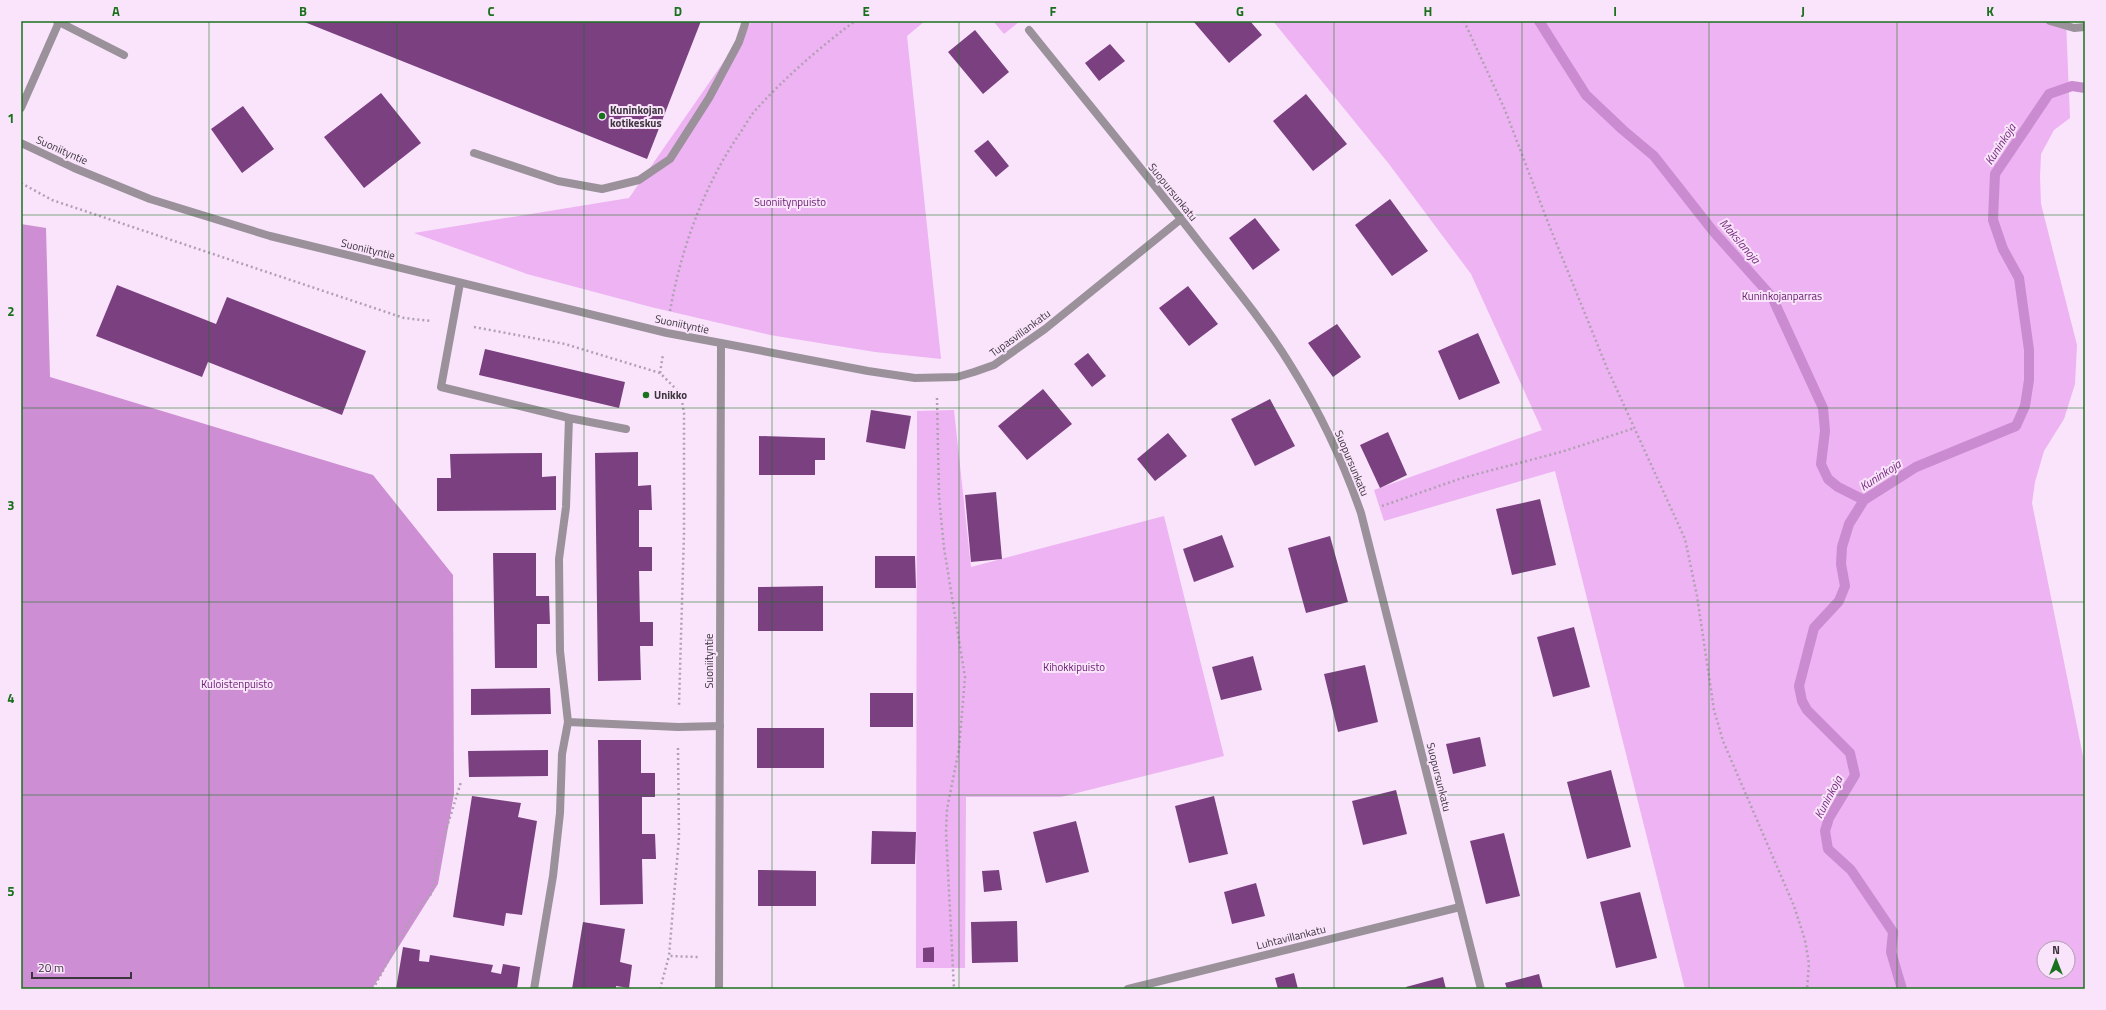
<svg xmlns="http://www.w3.org/2000/svg" width="2106" height="1010" viewBox="0 0 2106 1010" font-family="'Titillium Web',sans-serif">
<style>
.green{fill:#edb3f2;fill-rule:evenodd}
.forest{fill:#cd8ed3}
.lines{fill:none;stroke-linecap:round;stroke-linejoin:round}
.stream{stroke:#ca8bd0;stroke-width:10}
.building{fill:#7a4080}
.path{stroke:#b0a0b2;stroke-width:2.5;stroke-dasharray:2 3;stroke-linecap:butt}
.service{stroke:#9a919b;stroke-width:8}
.minor{stroke:#9a919b;stroke-width:8}
.grid{fill:none;stroke:#1a711d;stroke-width:1;stroke-opacity:0.55}
.poi-dot{fill:#1a711d;stroke:#f9e4fb;stroke-width:1.5}
.labels{text-anchor:middle;dominant-baseline:central;stroke-width:4;stroke-linejoin:round;paint-order:stroke}
.poi-label{font-size:11px;font-weight:bold;fill:#3d353e;stroke:#f9e4fb;text-anchor:start}
.street-label{font-size:11px;fill:#3d353e;stroke:#f9e4fb}
.park-label{font-size:11px;fill:#691e71;stroke:#f9e4fb}
.water-label{font-size:12px;font-style:italic;fill:#762c7f;stroke:#f9e4fb}
.neatline{fill:none;stroke:#1a711d;stroke-width:1.5}
.grid-label{font-size:13px;text-anchor:middle;font-weight:bold;fill:#1a711d}
</style>
<rect width="100%" height="100%" fill="#f9e4fb"/>
<path class="green" d="M752,21H925L907,36L941,359L875,352L770,335L651,307L527,274L414,233L629,198Z
M993,21H1020L1004,34Z
M1273,21H2066L2070,118L2054,130L2041,154L2040,177L2041,204L2077,345L2075,384L2064,419L2044,451L2035,482L2032,503L2085,766V989H1685L1555,471L1384,521L1374,490L1542,430L1471,274L1389,164ZM2044,948H2068V972H2044Z
M954,410L971,567L1164,516L1224,756L1061,797H966L965,968H916L917,411Z"/>
<path class="forest" d="M21,224L46,228L50,377L373,475L453,575L454,794L438,884L372,989H21Z"/>
<g class="lines">
<path class="stream" d="M1539,21L1586,95L1623,130L1654,156L1713,231L1772,297L1823,408L1825,431L1821,464L1828,479L1838,487L1864,500
M1902,989L1891,952L1893,932L1851,870L1828,849L1825,831L1829,818L1855,775L1850,753L1807,710L1802,701L1799,686L1814,628L1839,601L1845,586L1841,564L1842,547L1849,524L1864,500L1916,467L2016,426L2025,406L2029,380V350L2019,278L2003,249L1993,220L1995,174L2049,94L2072,86L2085,88"/>
</g>
<path class="building" d="M302,21H701L647,159Z
M1193,21H1250L1262,35L1229,63Z
M975,30L1009,72L983,94L948,52Z
M1110,44L1125,61L1099,81L1085,63Z
M381,93L421,143L364,188L324,137Z
M1306,94L1347,144L1313,171L1273,121Z
M243,106L274,149L242,173L211,129Z
M988,140L1009,166L996,177L974,151Z
M1390,199L1428,251L1392,276L1355,225Z
M1255,218L1280,250L1253,270L1229,238Z
M117,285L216,324L227,297L366,351L342,415L208,362L202,377L96,336Z
M1188,286L1218,324L1189,346L1159,308Z
M1337,324L1361,357L1333,377L1308,343Z
M1478,333L1500,383L1459,400L1438,351Z
M485,349L625,382L619,408L479,375Z
M1088,353L1106,376L1092,387L1074,364Z
M1043,389L1072,424L1027,460L998,426Z
M1270,399L1295,446L1255,466L1231,419Z
M871,410L911,416L905,449L866,442Z
M1388,432L1407,475L1380,488L1360,445Z
M1168,433L1187,456L1155,481L1137,459Z
M759,436L825,438V460H815V475H759Z
M638,452V486L651,485L652,510H639V547H652V571H639L640,622H653V646H640L641,680L598,681L595,453Z
M542,453V477L556,476V510L437,511V478H451L450,454Z
M996,492L1002,559L971,562L965,495Z
M1540,499L1556,565L1512,575L1496,509Z
M1222,535L1234,567L1194,582L1183,549Z
M1330,536L1348,602L1306,613L1288,548Z
M493,553H536V596H549L550,624H537V668H495Z
M875,556H915L916,588H875Z
M823,586V631H758V587Z
M1574,627L1590,687L1553,697L1537,637Z
M1253,656L1262,690L1221,700L1212,667Z
M1365,665L1378,722L1338,732L1324,674Z
M550,688L551,714L471,715V689Z
M870,693H913V727H870Z
M757,728H824V768H757Z
M1480,737L1486,766L1453,774L1446,744Z
M598,740H641V773H655V797H642V834H655L656,859H642L643,904L600,905Z
M548,750V776L469,777L468,751Z
M1611,770L1631,847L1587,859L1567,782Z
M1396,790L1407,834L1363,845L1352,801Z
M472,796L521,803L518,817L537,821L522,915L506,913L504,926L453,917Z
M1214,796L1228,854L1189,863L1175,806Z
M1076,821L1089,872L1046,883L1033,832Z
M872,831L916,832L915,864H871Z
M1504,833L1520,896L1486,904L1470,841Z
M758,870L816,871V906H758Z
M999,870L1002,890L984,892L982,871Z
M1256,883L1265,916L1232,924L1224,892Z
M1640,892L1657,958L1616,968L1600,902Z
M1017,921L1018,962L972,963L971,922Z
M583,922L625,929L620,962L632,965L629,988L616,986V989H572Z
M403,947L420,950L419,961L429,962L430,955L493,965L491,972L501,974L503,964L520,967L517,989H396Z
M934,947V962H923V948Z
M1294,973L1298,989H1278L1275,978Z
M1539,974L1543,989H1507L1505,983Z
M1443,977L1446,989H1406V987Z"/>
<g class="lines">
<path class="path" d="M1464,21L1505,110L1549,225L1607,368L1685,539L1697,596L1714,710L1723,741L1794,906L1805,940L1809,964L1807,989
M21,183L52,200L404,318L431,321
M670,311C681,249 703,188 738,136C743,129 748,120 753,113C783,79 819,48 855,21
M474,327L565,344L660,373L677,390L682,401L684,413V534L679,705
M660,373L663,354
M937,398L939,497L944,548L965,677L959,749L947,809L946,832L954,989
M1382,506L1462,478L1561,452L1635,428
M678,748L679,837L669,956L698,957
M373,989L414,913L432,893L437,859L461,782
M660,989L669,956"/>
<path class="service" d="M57,21L124,55
M2050,21L2074,28L2085,27
M21,108L59,22
M474,153L558,181L602,189L639,180L670,159L709,98L739,42L746,21
M460,283L441,387L569,418L626,429
M568,722L678,727L720,726
M534,989L553,876L560,813L562,754L568,722L560,651L559,559L566,507L569,418"/>
<path class="minor" d="M1029,30C1086,101 1144,171 1199,242C1230,282 1265,323 1291,366C1320,412 1343,461 1361,513L1481,989
M21,143L74,168L150,199L270,236L667,333L721,343L719,989
M721,343L868,371L915,378L957,377L974,372L994,365L1045,329L1181,219
M1128,989L1460,907"/>
</g>
<path class="grid" d="M209,21V989M397,21V989M584,21V989M772,21V989M959,21V989M1147,21V989M1334,21V989M1522,21V989M1709,21V989M1897,21V989M21,215H2085M21,408H2085M21,602H2085M21,795H2085"/>
<g class="poi-dot">
<circle cx="602" cy="116" r="4"/>
<circle cx="646" cy="395" r="4"/>
</g>
<g class="labels">
<g class="poi-label">
<text x="610" y="110">Kuninkojan<tspan x="610" dy="13">kotikeskus</tspan></text>
<text x="654" y="395">Unikko</text>
</g>
<g class="street-label">
<text transform="translate(62 150) rotate(24)">Suoniityntie</text>
<text transform="translate(1173 192) rotate(51)">Suopursunkatu</text>
<text transform="translate(368 249) rotate(14)">Suoniityntie</text>
<text transform="translate(682 324) rotate(12)">Suoniityntie</text>
<text transform="translate(1020 333) rotate(-36)">Tupasvillankatu</text>
<text transform="translate(1352 463) rotate(67)">Suopursunkatu</text>
<text transform="translate(709 661) rotate(-90)">Suoniityntie</text>
<text transform="translate(1439 777) rotate(76)">Suopursunkatu</text>
<text transform="translate(1291 937) rotate(-14)">Luhtavillankatu</text>
</g>
<g class="park-label">
<text x="790" y="202">Suoniitynpuisto</text>
<text x="1782" y="296">Kuninkojanparras</text>
<text x="1074" y="667">Kihokkipuisto</text>
<text x="237" y="684">Kuloistenpuisto</text>
</g>
<g class="water-label">
<text transform="translate(2000 144) rotate(-57)">Kuninkoja</text>
<text transform="translate(1740 241) rotate(49)">Makslanoja</text>
<text transform="translate(1880 475) rotate(-33)">Kuninkoja</text>
<text transform="translate(1828 797) rotate(-62)">Kuninkoja</text>
</g>
</g>
<rect width="2106" height="1010" fill="none" stroke="#f9e4fb" stroke-width="44"/>
<g transform="translate(2056 960)"><circle r="19" fill="#f9e4fb" stroke="#ae9eaf"/>
<path d="M0-3L7 15L0 10L-7 15Z" fill="#1a711d"/>
<text y="-6" font-size="11" font-weight="bold" text-anchor="middle" fill="#3d353e">N</text>
</g>
<path d="M32 972v6h99v-6" fill="none" stroke="#3d353e" stroke-width="2"/>
<text x="38" y="972" font-size="12" fill="#3d353e" stroke="#f9e4fb" stroke-width="3" paint-order="stroke">20 m</text>
<rect x="22" y="22" width="2062" height="966" class="neatline"/>
<g class="grid-label">
<text x="116" y="16">A</text>
<text x="303" y="16">B</text>
<text x="491" y="16">C</text>
<text x="678" y="16">D</text>
<text x="866" y="16">E</text>
<text x="1053" y="16">F</text>
<text x="1240" y="16">G</text>
<text x="1428" y="16">H</text>
<text x="1615" y="16">I</text>
<text x="1803" y="16">J</text>
<text x="1990" y="16">K</text>
<text x="11" y="123">1</text>
<text x="11" y="316">2</text>
<text x="11" y="510">3</text>
<text x="11" y="703">4</text>
<text x="11" y="896">5</text>
</g>
</svg>
